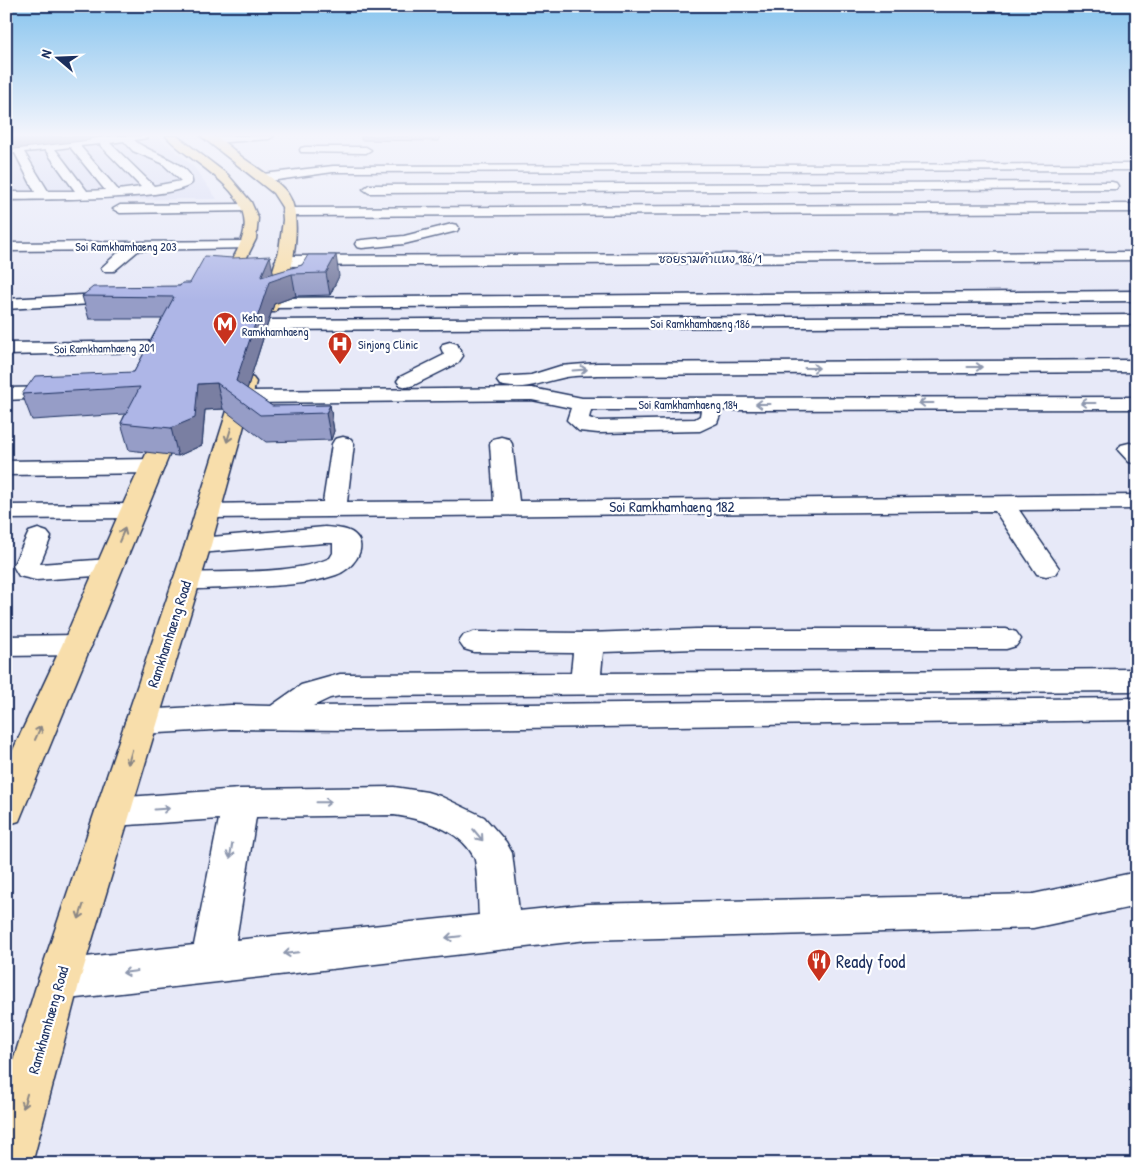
<svg xmlns="http://www.w3.org/2000/svg" width="1143" height="1170" viewBox="0 0 1143 1170" font-family="'Patrick Hand','Playpen Sans Thai',sans-serif">
<style>
.built{fill:#d6daf3}
.lines{fill:none;stroke-linecap:round;stroke-linejoin:round}
.minor-casing{stroke:#1b2f5e;stroke-width:3}
.major-casing{stroke:#1b2f5e;stroke-width:3}
.minor{fill:#fff;fill-rule:evenodd}
.major{fill:#f8deab;fill-rule:evenodd}
.wall{fill:#969dc7;stroke:#1b2f5e}
.shaded-wall{fill:#7a7fa2;stroke:#1b2f5e}
.building{fill:#aeb6e7;stroke:#1b2f5e}
.oneway{stroke:#8d97ae}
.oneway2{stroke:#8a8684}
.labels{text-anchor:middle;dominant-baseline:central;stroke-width:4.5;stroke-linejoin:round;paint-order:stroke}
.far-street-label{font-size:12px;fill:#1b2f5e;stroke:#fff}
.far-poi-label{font-size:12px;fill:#1b2f5e;stroke:#fff;text-anchor:start}
.street-label{font-size:15px;fill:#1b2f5e;stroke:#fff}
.near-poi-label{font-size:18px;fill:#1b2f5e;stroke:#fff;text-anchor:start}
</style>
<rect width="100%" height="100%" fill="#e7e9f8"/>
<filter id="ink" filterUnits="userSpaceOnUse"><feTurbulence type="fractalNoise" baseFrequency=".02" numOctaves="2"/><feDisplacementMap in="SourceGraphic" scale="10" xChannelSelector="R" yChannelSelector="G"/><feConvolveMatrix kernelMatrix="1 2 1 2 8 2 1 2 1" color-interpolation-filters="sRGB"/></filter>
<g filter="url(#ink)">
<path class="built" d="M6,136H157L193,166L217,199L6,200Z"/>
<g class="lines">
<defs>
<path id="minor" d="M117,136H148L147,138L134,140C144,151 195,164 192,183C177,201 35,199 6,200V192H35L15,153L6,154V148ZM124,141L133,151L162,163L181,181L154,186L110,143ZM100,144L101,146L141,187L118,190L80,146ZM70,147L105,190L87,191L55,149ZM46,150V151L75,191H48L24,152Z
M229,136H274L269,139L213,143L208,140L213,137Z
M305,147H366L371,150L366,153L301,152L300,150L301,148Z
M1137,164V170L333,172L263,182L257,178L263,174L333,166Z
M1112,182L1116,183L1118,186L1116,189L369,193L363,189L369,185Z
M246,204L253,208L251,211L120,213L113,209L120,205Z
M1137,204V212L289,216L282,212L289,208Z
M452,224L457,225L459,228L457,231L404,244L362,248L357,247L355,244L357,241L362,240L404,236Z
M245,241L250,242L252,245L250,248L139,250L114,271H104L101,268L121,250L6,251V243Z
M1137,252V260L283,266L278,264L275,261L278,258L283,256Z
M1137,291V301L271,308L265,307L263,303L265,299L271,298Z
M120,293L126,294L128,298L126,302L6,309V299Z
M1137,315V325L264,330L258,329L255,325L258,321L264,320Z
M185,341L192,343L194,347L192,351L6,355V343Z
M450,342L457,344L463,356L458,363L414,385L407,387L400,385L397,381L400,377L444,355L441,348L443,344Z
M1137,360V372L597,375C586,376 573,375 562,378C539,383 524,391 500,385L497,381L500,377L531,375L560,366L597,363Z
M60,387L67,389L70,393L67,397L6,400V388Z
M532,388L582,398L1137,397V409L722,410L717,423L700,431L598,433L579,431L567,420L571,408L532,400L241,403L234,401L231,397L234,393L241,391ZM591,410H701L700,416L695,419L598,421L589,418Z
M343,437L351,439L354,444L347,502L494,501L490,444L493,439L501,437L509,439L512,444L519,501L1137,495V509L1019,510L1059,568L1055,574L1046,576L1037,574L995,511L207,518L198,516L195,511L198,506L207,504L323,502L332,444L335,439Z
M1129,443L1137,445V464L1129,462L1118,450L1121,445Z
M154,459L162,461L165,466L162,471L154,473L6,475V461Z
M132,504L141,506L144,511L141,516L132,518L6,519V505Z
M325,527C335,528 347,528 354,534C371,548 350,571 336,575C301,587 262,586 226,588C210,588 192,591 176,587L172,581L176,575L186,573C227,571 293,575 330,558L333,553V543H325L198,553L189,551L185,545L189,539Z
M38,529L47,532L51,537L40,564L109,559L118,561L122,567L118,573L109,575L36,580L19,576L13,566L29,532Z
M696,629H1006L1016,632L1021,639L1016,646L1006,649H696L603,652L601,673L1137,669V691L340,696L330,698L313,706L1137,698V720L358,730L231,729L141,734L129,730L125,722L129,714L141,710L231,705L271,706L301,685L340,674L571,673L573,653L474,652L464,649L459,642L464,635L474,632L589,633Z
M77,635L88,638L92,645L88,652L77,655L6,656V636Z
M394,787L427,792L440,796L484,817L506,842L512,853L519,911L587,904L1033,894L1137,872V906L1033,928L587,940L59,1000L44,994L38,980L44,966L59,960L194,945L219,819L113,826L100,822L95,812L100,802L113,798L240,789ZM394,815C422,819 460,829 474,857C478,866 478,903 479,915L236,940L256,817Z"/>
<path id="major" d="M166,136H177L228,175L251,202L258,218L256,239L229,293H217L215,290C224,271 240,252 244,231C252,188 188,162 166,136Z
M201,136C204,136 209,135 212,136C221,138 236,152 243,158C257,168 279,181 288,194C305,218 291,289 275,312H263L261,308L279,251L283,220L282,207L273,193Z
M246,376L253,378L256,382L211,545L80,980L32,1164H6V1084L38,980L185,545L236,382L239,378Z
M173,413L180,415L184,419L19,821L6,825V765L62,645L120,511L162,419L166,415Z"/>
</defs>
<use href="#minor" class="minor-casing"/>
<use href="#major" class="major-casing"/>
<use href="#minor" class="minor"/>
<use href="#major" class="major"/>
</g>
<path class="wall" d="M361,136H440L439,141L361,140Z
M302,265L339,276L330,295L296,296L274,304L247,389L272,406L330,405L334,431L331,440L266,442L223,409L205,410L202,445L178,456L129,450L121,423L125,414L32,420L22,394L134,372L162,319H89L82,296L180,286L273,274Z"/>
<path class="shaded-wall" d="M6,136H89L90,140L6,150Z
M336,255L339,276L330,295L326,273Z
M270,256L274,277L292,274L296,296L274,304L243,402L236,381L261,277Z
M217,383L223,409L205,410L202,445L178,456L171,428L198,384Z
M330,405L334,431L331,440L326,413Z"/>
<path class="building" d="M308,255H336L326,273L292,274L269,282L236,381L272,406L330,405L326,413L260,415L217,383L198,384L195,418L171,428L121,423L140,387L22,394L35,376L134,372L174,297L82,296L93,287L180,286L182,283H190L205,256L233,258L270,256L261,277L302,265Z"/>
<defs><path id="oneway-shaft" d="M-6 0H5M1.5-3L5.5 0L1.5 3" fill="none" stroke-width="1.6" stroke-linecap="round" stroke-linejoin="round" transform="scale(1.25)"/></defs>
<g class="oneway">
<use href="#oneway-shaft" transform="translate(975 367)"/>
<use href="#oneway-shaft" transform="translate(812 368)"/>
<use href="#oneway-shaft" transform="translate(580 370) rotate(-4)"/>
<use href="#oneway-shaft" transform="translate(926 403) rotate(180)"/>
<use href="#oneway-shaft" transform="translate(1088 403) rotate(180)"/>
<use href="#oneway-shaft" transform="translate(763 404) rotate(180)"/>
<use href="#oneway-shaft" transform="translate(324 802) rotate(-1)"/>
<use href="#oneway-shaft" transform="translate(162 809) rotate(-4)"/>
<use href="#oneway-shaft" transform="translate(478 835) rotate(50)"/>
<use href="#oneway-shaft" transform="translate(231 851) rotate(100)"/>
<use href="#oneway-shaft" transform="translate(453 937) rotate(174)"/>
<use href="#oneway-shaft" transform="translate(291 953) rotate(174)"/>
<use href="#oneway-shaft" transform="translate(130 972) rotate(173)"/>
</g>
<g class="oneway2">
<use href="#oneway-shaft" transform="translate(229 435) rotate(107)"/>
<use href="#oneway-shaft" transform="translate(122 535) rotate(-67)"/>
<use href="#oneway-shaft" transform="translate(38 733) rotate(-66)"/>
<use href="#oneway-shaft" transform="translate(130 757) rotate(107)"/>
<use href="#oneway-shaft" transform="translate(81 912) rotate(108)"/>
<use href="#oneway-shaft" transform="translate(25 1101) rotate(106)"/>
</g>
</g>
<linearGradient id="sky" x2="0" y2="1"><stop stop-color="#87c4ee"/><stop offset="0.45" stop-color="#f4f5fc"/><stop offset="1" stop-color="#f4f5fc" stop-opacity="0"/></linearGradient>
<rect width="1143" height="300" fill="url(#sky)"/>
<defs>
<symbol id="metro-pin" viewBox="-11 -11 22 30"><path d="M0 17L-7.5 6A9.5 9.5 0 1 1 7.5 6Z" fill="#c8321e" stroke="#fff"/><path d="M-5.5 5V-5H-3L0 0L3-5H5.5V5H3V-.5L0 4L-3-.5V5Z" fill="#fff"/></symbol>
<symbol id="hospital-pin" viewBox="-11 -11 22 30"><path d="M0 17L-7.5 6A9.5 9.5 0 1 1 7.5 6Z" fill="#c8321e" stroke="#fff"/><path d="M-5-5h3v3.5h4V-5h3V5h-3V1.5h-4V5h-3Z" fill="#fff"/></symbol>
<symbol id="restaurant-pin" viewBox="-11 -11 22 30"><path d="M0 17L-7.5 6A9.5 9.5 0 1 1 7.5 6Z" fill="#c8321e" stroke="#fff"/><path d="M-5-6h1v4h1v-4h1v4h1v-4h1v5L-1.5 .5V6h-2V.5L-5-1ZM5-6V6H3V1.5H1.5Q1.5-4 5-6Z" fill="#fff"/></symbol>
</defs>
<g fill-rule="evenodd">
<use href="#metro-pin" x="211" y="310" width="28" height="38"/>
<use href="#hospital-pin" x="326" y="330" width="28" height="38"/>
<use href="#restaurant-pin" x="805" y="947" width="28" height="38"/>
</g>
<g class="labels">
<g class="far-street-label">
<text x="126" y="246">Soi Ramkhamhaeng 203</text>
<text x="710" y="258">ซอยรามคำแหง 186/1</text>
<text x="700" y="323">Soi Ramkhamhaeng 186</text>
<text transform="translate(104 348) rotate(-1)">Soi Ramkhamhaeng 201</text>
<text x="688" y="404">Soi Ramkhamhaeng 184</text>
</g>
<g class="far-poi-label">
<text x="242" y="317">Keha<tspan x="242" dy="14">Ramkhamhaeng</tspan></text>
<text x="358" y="344">Sinjong Clinic</text>
</g>
<g class="street-label">
<text x="672" y="506">Soi Ramkhamhaeng 182</text>
<text transform="translate(169 634) rotate(-72)">Ramkhamhaeng Road</text>
<text transform="translate(48 1020) rotate(-74)">Ramkhamhaeng Road</text>
</g>
<g class="near-poi-label">
<text x="836" y="961">Ready food</text>
</g>
</g>
<rect width="1143" height="1170" fill="none" stroke="#fff" stroke-width="25"/>
<rect x="12" y="12" width="1118" height="1145" fill="none" stroke="#1b2f5e" stroke-width="2" filter="url(#ink)"/>
<g transform="translate(58 58) rotate(289)" stroke="#ffffff" stroke-width="4" paint-order="stroke">
<path d="M0-4L9 19L0 12L-9 19Z" fill="#1b2f5e"/>
<text y="-8" font-size="14" font-weight="bold" text-anchor="middle" fill="#1b2f5e">N</text>
</g>
</svg>
